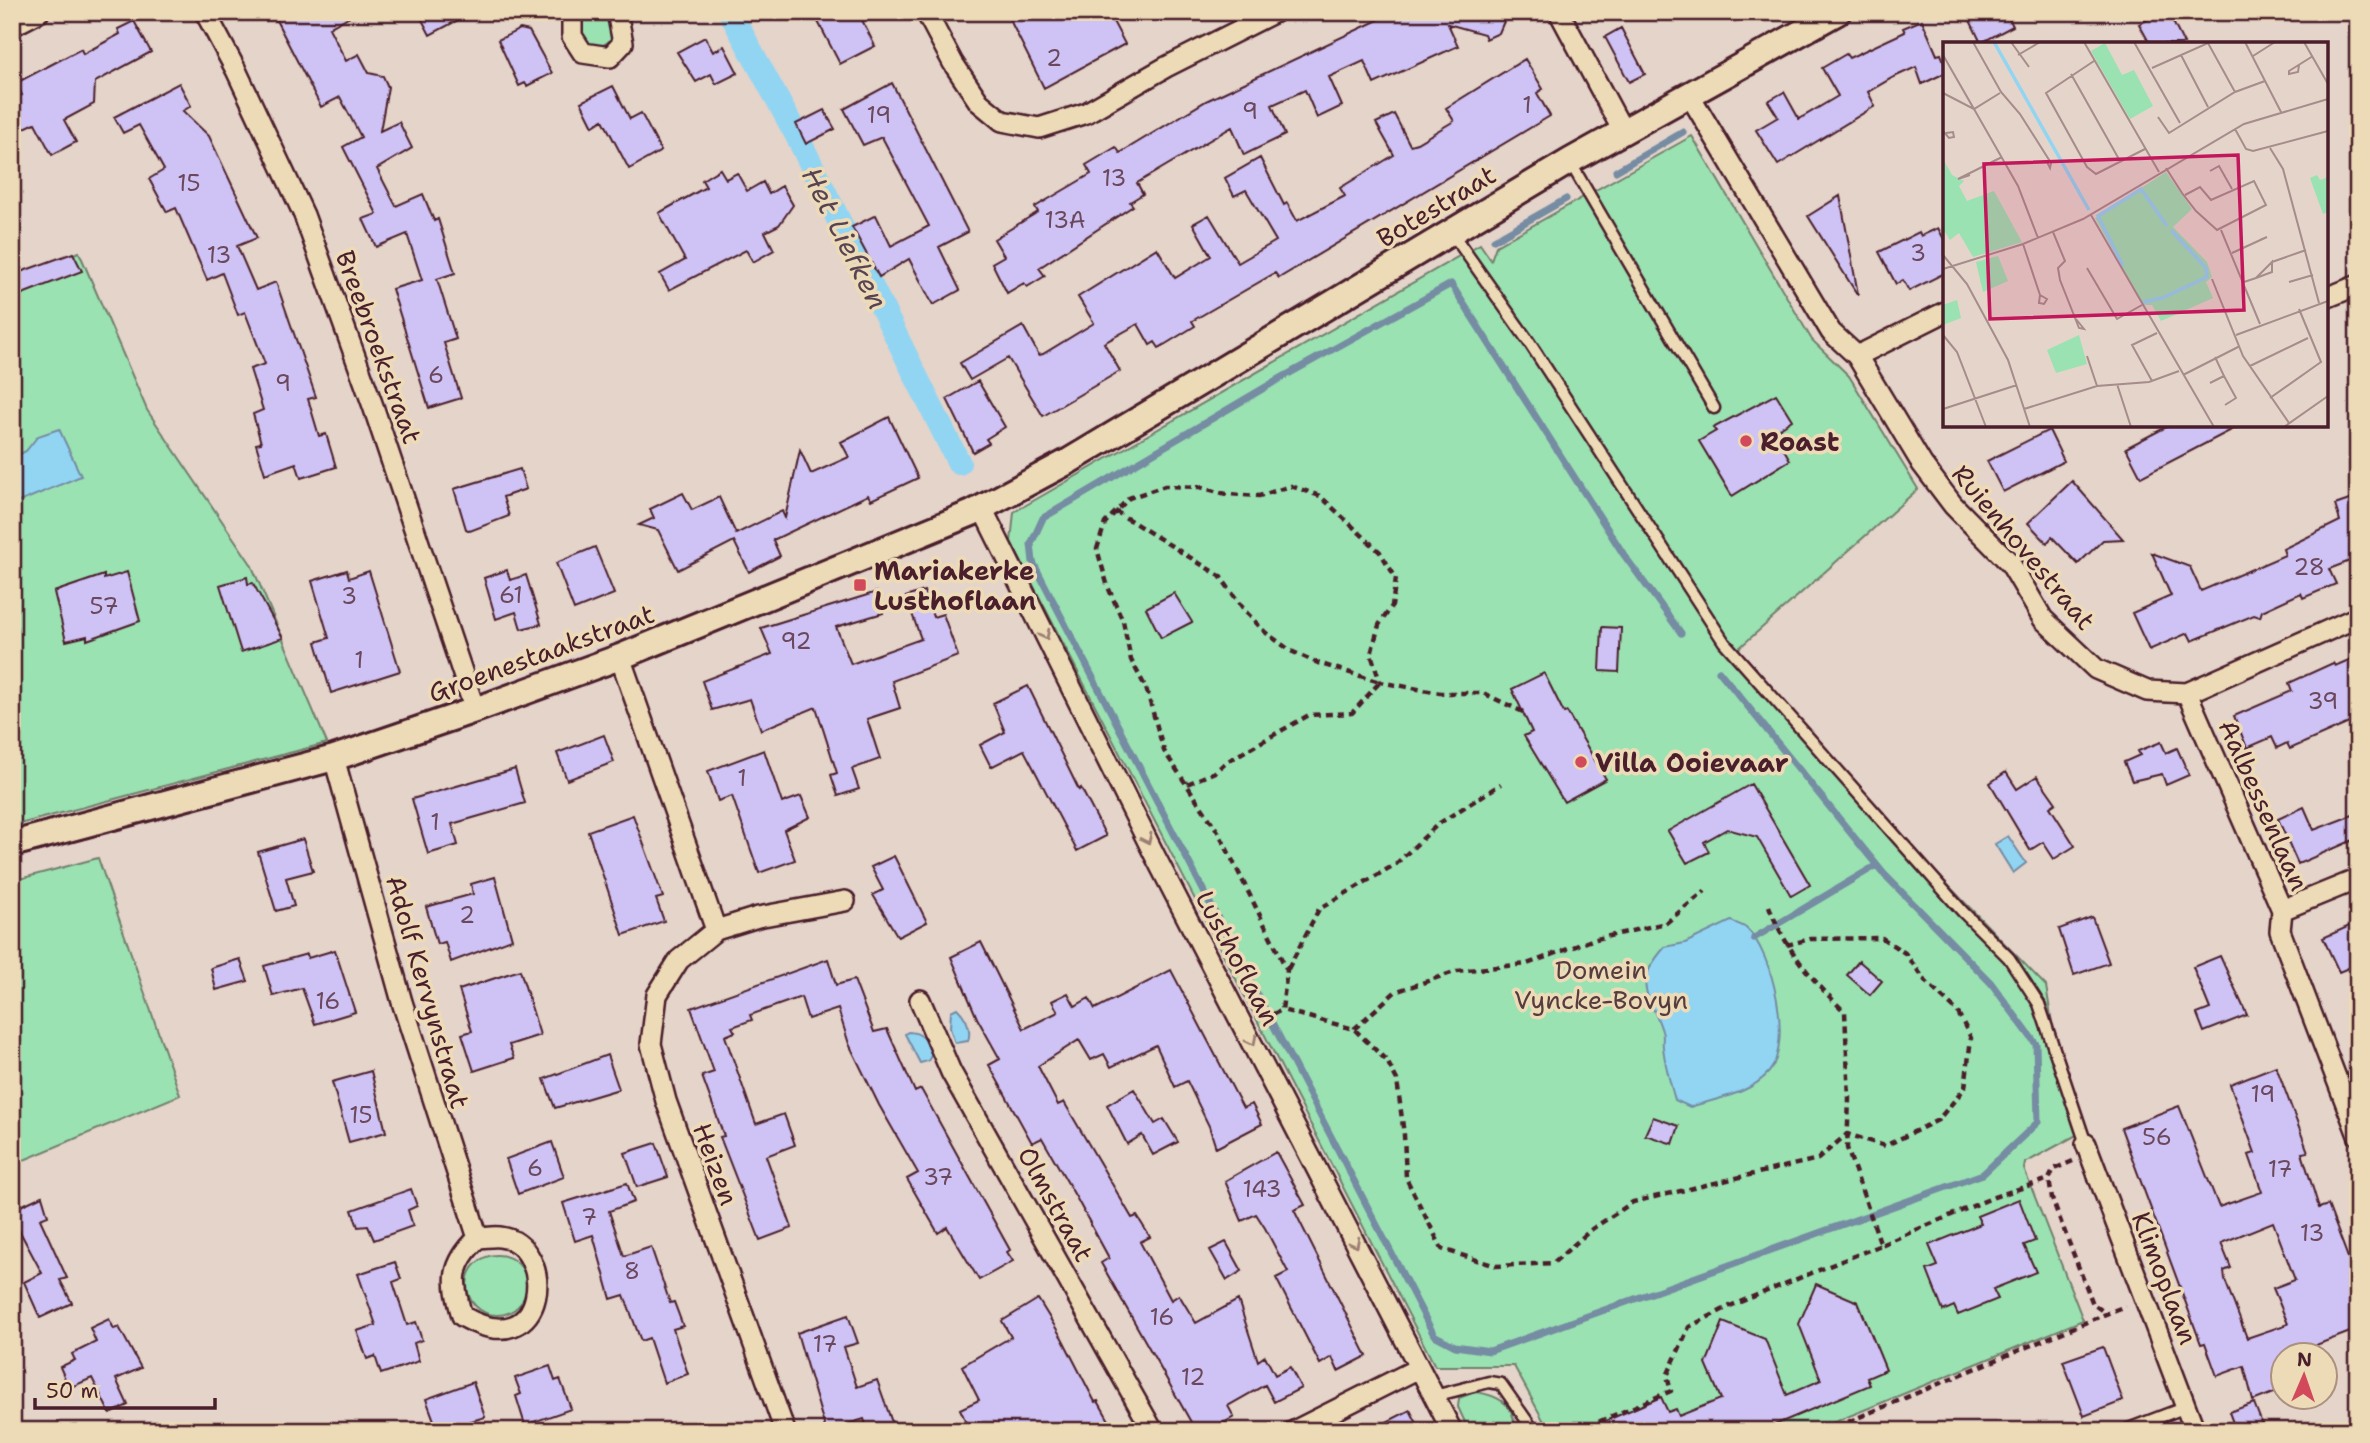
<svg xmlns="http://www.w3.org/2000/svg" width="2370" height="1443" viewBox="0 0 2370 1443" font-family="'Shantell Sans',sans-serif">
<style>
.green{fill:#9ae2b1;stroke:#72806e;stroke-width:2}
.water{fill:#91d5f3;stroke:#758ca3;stroke-width:2}
.lines{fill:none;stroke-linecap:round;stroke-linejoin:round}
.stream{stroke:#758ca3;stroke-width:7}
.canal{stroke:#91d5f3;stroke-width:24}
.building{fill:#cec3f4;stroke:#4a1f2b;stroke-width:2;fill-rule:evenodd}
.service-casing{stroke:#4a1f2b;stroke-width:15}
.minor-casing{stroke:#4a1f2b;stroke-width:24}
.tertiary-casing{stroke:#4a1f2b;stroke-width:30}
.path{stroke:#4a1f2b;stroke-width:4.5;stroke-dasharray:7 5;stroke-linecap:butt}
.service{stroke:#eddbb8;stroke-width:10}
.minor{stroke:#eddbb8;stroke-width:19}
.tertiary{stroke:#eddbb8;stroke-width:24}
.oneway{stroke:#9c7d72}
.poi-dot{fill:#d1495b;stroke:#eddbb8;stroke-width:2.5}
.labels{text-anchor:middle;dominant-baseline:central;stroke-width:7;stroke-linejoin:round;paint-order:stroke}
.number-label{font-size:23px;fill:#6b485d}
.street-label{font-size:26px;fill:#4a1f2b;stroke:#eddbb8}
.poi-label{font-size:26px;font-weight:bold;fill:#4a1f2b;stroke:#eddbb8;text-anchor:start}
.park-label{font-size:26px;fill:#563c3f;stroke:#eddbb8}
.water-label{font-size:28px;font-style:italic;fill:#584353;stroke:#eddbb8}
.inset-river{fill:none;stroke:#91d5f3;stroke-width:3.5}
.inset-road{fill:none;stroke:#a68c8a;stroke-width:2}
.view{fill:#c2185b;fill-opacity:0.15;stroke:#c2185b;stroke-width:3.5}
.inset-edge{fill:none;stroke:#4a1f2b;stroke-width:3.5}
</style>
<rect width="100%" height="100%" fill="#e4d4ca"/>
<filter id="ink" filterUnits="userSpaceOnUse"><feTurbulence type="fractalNoise" baseFrequency=".0143" numOctaves="2"/><feDisplacementMap in="SourceGraphic" scale="14" xChannelSelector="R" yChannelSelector="G"/><feConvolveMatrix kernelMatrix="1 2 1 2 8 2 1 2 1" color-interpolation-filters="sRGB"/></filter>
<g filter="url(#ink)">
<path class="green" d="M580 29a17 17 0 1 1 34 0a17 17 0 1 1-34 0Z
M1692,136L1812,340L1849,376L1918,489L1738,649L1912,848L2046,986L2057,1053L2084,1131L2025,1163L2024,1169L2083,1320L1813,1431H1549L1514,1366H1435L1011,542L1014,512L1480,244L1491,260L1496,246Z
M79,252L147,410L251,564L327,743L12,826V276Z
M98,858L180,1095L12,1165V881Z
M467 1285a30 30 0 1 1 60 0a30 30 0 1 1-60 0Z
M1475,1392C1498,1395 1517,1405 1514,1431H1469L1458,1407L1459,1398Z"/>
<path class="water" d="M59,429L81,476L12,505V458L26,451L38,436Z
M2008,836L2026,863L2013,873L1995,844Z
M1731,921C1736,923 1742,925 1746,928C1773,952 1793,1043 1769,1072C1749,1095 1717,1098 1690,1107L1675,1100C1670,1083 1665,1065 1663,1047C1662,1042 1664,1036 1662,1031C1650,992 1630,987 1665,947L1685,943Z
M957,1008C966,1017 972,1028 968,1041L955,1043L950,1028L951,1011Z
M908,1032C921,1032 929,1041 932,1054L928,1061L920,1063L905,1034Z"/>
<g class="lines">
<path class="stream" d="M1616,171L1683,132
M1494,240L1566,199
M1681,633L1624,555L1451,284L1281,378L1043,518L1031,544L1033,562L1434,1335L1455,1346L1490,1351L1983,1174L2038,1122L2036,1044L1991,983L1884,874L1719,671
M1754,938L1877,865"/>
<path class="canal" d="M730,12L796,134L959,463"/>
</g>
<path class="building" d="M289,12H357L329,28L346,61L359,54L369,73L383,76L388,87L380,131L399,122L412,148L377,169L396,206L423,194L434,221L438,219L455,273L437,279L456,339L444,343L461,398L429,408L392,289L422,280L407,234L376,247L363,219L377,214L343,147L361,137L340,97L321,107L276,20Z
M418,12H473L430,35Z
M813,12H858L875,46L840,64Z
M1006,12H1078L1084,23L1108,12L1125,44L1044,88Z
M1395,12H1508L1499,33L1486,39L1484,34L1448,24L1458,46L1374,84L1364,61L1329,77L1342,106L1317,118L1305,90L1272,105L1285,135L1244,155L1232,127L1137,183L1143,194L1130,202L1133,206L1039,268L1045,276L1027,287L1024,283L1007,293L992,263L1004,256L994,239L1038,212L1035,207L1091,174L1086,165L1116,147L1120,153L1206,101Z
M1966,12H2006L2013,26L1981,43Z
M2163,12H2168L2184,44H2150L2139,24Z
M1922,20L1937,55L1941,54L1945,64V73L1922,84L1916,67L1892,78L1868,92L1875,106L1778,165L1756,130L1778,117L1768,101L1784,92L1799,119L1838,96L1822,68L1846,54L1849,58L1905,32L1903,28Z
M134,21L151,52L95,82L94,104L64,120L76,142L52,155L35,123L12,134V100L22,95L16,83L81,49L83,54L120,34L118,29Z
M1621,28L1645,74L1629,82L1605,37Z
M520,29L529,31L552,73L527,86L525,83L519,86L498,40Z
M705,37L713,52L724,46L738,73L716,84L711,74L696,82L677,52Z
M1525,59L1543,89L1537,93L1550,116L1279,278L1275,273L1192,321L1195,326L1159,348L1155,342L1150,345L1138,324L1104,343L1120,371L1043,416L1008,358L970,380L960,363L1023,326L1039,355L1043,354L1094,323L1078,297L1157,248L1175,278L1211,256L1193,224L1209,215L1238,263L1276,241L1246,190L1234,196L1225,178L1260,158L1284,205L1287,203L1297,221L1345,196L1340,188L1394,155L1376,123L1394,114L1410,145L1417,143L1454,121L1446,108Z
M179,83L191,106L183,111L209,136L257,238L237,246L256,290L276,282L316,397L308,399L319,436L326,434L336,467L301,478L296,463L265,474L256,444L261,443L253,414L263,410L250,369L265,364L245,312L238,315L222,273L207,280L176,208L167,212L149,179L164,170L139,125L123,133L114,117Z
M892,83L968,232L939,247L960,290L933,305L909,259L879,277L852,227L876,215L891,246L929,226L882,137L863,145L844,109Z
M613,86L630,119L641,113L661,151L629,169L603,120L593,126L581,102Z
M824,110L835,129L806,144L796,124Z
M720,169L726,179L737,173L747,191L763,182L769,194L782,186L793,205L779,225L765,232L774,250L753,262L746,250L669,290L660,274L685,260L659,213L706,187L702,180Z
M1840,196L1858,294H1857L1808,216Z
M1938,228L1945,241V273L1909,291L1903,280L1896,284L1879,252L1919,232L1921,236Z
M73,253L82,271L12,298V275Z
M978,381L1005,427L986,439L989,443L973,452L947,399Z
M1776,394L1792,420L1774,432L1790,460L1732,496L1699,441L1716,431L1713,428Z
M889,417L918,478L871,500L868,495L773,540L780,556L749,572L734,541L678,570L658,530L639,525L654,518L650,509L683,493L692,510L719,497L736,534L782,511L785,518L800,450L811,474L849,457L841,442Z
M2170,425H2241L2141,477L2126,448Z
M2049,430L2064,461L2003,492L1987,461Z
M520,469L526,489L503,497L509,516L470,531L466,529L454,489Z
M2072,481L2123,539L2103,540L2078,564L2052,537L2047,543L2028,523Z
M2358,497V563L2355,559L2329,569L2336,584L2303,598L2301,593L2262,611L2260,617L2254,615L2192,641L2188,633L2149,650L2132,613L2171,596L2152,553L2190,567L2201,591L2285,555L2283,549L2340,521L2335,505Z
M595,547L614,594L574,610L556,563Z
M347,570L349,578L369,571L400,671L331,693L316,642L329,638L312,581Z
M507,570L510,580L526,575L541,624L521,629L516,612L496,619L484,578Z
M127,572L140,621L87,640V636L66,641L54,592L104,575V579Z
M247,577L248,584L253,583L283,638L241,652L220,585Z
M924,591L933,617L943,614L958,656L892,681L900,708L867,719L880,759L852,769L859,789L838,796L831,775L837,773L816,707L761,730L750,699L712,710L702,681L772,654L761,628L877,592L883,613L836,627L851,664L921,639L906,597Z
M1174,593L1192,622L1161,638L1146,608Z
M1602,627L1621,628L1619,672L1600,671Z
M2358,656V719L2290,749L2287,743L2277,748L2272,737L2247,748L2234,716L2292,691L2289,683L2333,663L2335,666Z
M1544,673L1564,713L1567,712L1606,779L1564,802L1524,736L1532,732L1512,689Z
M1028,686L1079,790L1081,788L1106,836L1077,851L1024,750L991,767L980,745L1005,732L993,703Z
M604,735L614,762L567,780L557,753Z
M2161,742L2166,753L2177,748L2189,775L2166,785L2162,774L2132,781L2124,762L2140,755L2138,751Z
M764,750L782,803L801,796L810,817L784,830L795,860L759,873L732,796L718,801L708,771Z
M515,769L525,803L452,824L458,845L428,854L412,799Z
M2006,772L2017,789L2037,776L2056,803L2050,807L2075,846L2054,859L2043,842L2030,850L1990,783Z
M1751,784L1810,885L1791,896L1757,837L1727,829L1704,842L1709,852L1687,863L1668,831Z
M2304,807L2314,830L2358,813V838L2298,864L2278,819Z
M633,815L663,897L656,899L664,921L623,935L588,831Z
M303,839L313,871L286,878L294,906L276,911L258,852Z
M894,856L927,922L898,937L873,895L883,890L871,867Z
M495,877L512,939L451,962L445,942L437,944L426,907L473,894L471,884Z
M2092,917L2109,963L2074,975L2059,929Z
M2358,922V964L2339,972L2323,938Z
M981,942L1024,1029L1058,1012L1052,1001L1068,993L1075,1006L1089,998L1095,1009L1171,970L1243,1108L1252,1104L1262,1124L1216,1148L1209,1126L1187,1081L1175,1087L1156,1045L1111,1067L1104,1054L1091,1060L1079,1040L1038,1066L1058,1105L1064,1102L1132,1218L1137,1216L1150,1237L1140,1242L1171,1300L1179,1295L1196,1323L1238,1300L1258,1361L1265,1356L1275,1375L1290,1367L1301,1388L1274,1402L1265,1385L1228,1406L1234,1417L1209,1431H1196L1101,1263L1109,1258L1077,1199L1042,1138L1032,1143L989,1065L1000,1059L977,1018L951,957Z
M335,950L355,1012L315,1024L302,988L273,996L264,966L307,954L308,958Z
M2220,956L2247,1015L2204,1032L2197,1014L2210,1009L2193,967Z
M240,959L248,981L216,990L211,968Z
M828,959L836,985L854,980L874,1032L887,1029L915,1092L921,1089L1010,1250L1007,1252L1013,1261L979,1280L947,1227L938,1233L907,1179L918,1173L879,1105L849,1044L838,1009L808,1019L801,997L750,1015L752,1020L732,1027L735,1032L725,1036L756,1124L784,1114L795,1145L766,1156L792,1228L760,1240L720,1137L724,1136L702,1076L714,1072L691,1008Z
M1859,961L1882,981L1870,995L1847,975Z
M520,970L540,1035L509,1045L514,1058L474,1071L462,1034L472,1031L459,990Z
M607,1055L619,1089L555,1108L544,1079Z
M2276,1066L2308,1152L2302,1153L2319,1208L2328,1205L2358,1284V1329L2316,1345L2321,1355H2283V1389L2253,1401L2244,1366L2217,1376L2205,1343L2201,1344L2121,1128L2179,1106L2219,1207L2262,1192L2249,1155L2255,1153L2230,1084ZM2273,1222L2295,1280L2273,1288L2288,1324L2247,1338L2225,1280L2224,1271L2231,1268L2221,1243Z
M371,1071L386,1132L349,1142L332,1082Z
M1134,1089L1155,1124L1164,1119L1178,1142L1153,1155L1142,1135L1127,1144L1107,1105Z
M1653,1117L1679,1126L1673,1144L1645,1135Z
M552,1142L564,1177L518,1194L506,1159Z
M656,1143L668,1177L637,1187L625,1153Z
M1276,1152L1305,1205L1294,1210L1367,1356L1338,1371L1332,1357L1320,1364L1276,1278L1288,1272L1265,1228L1256,1214L1242,1221L1225,1181Z
M627,1183L634,1202L609,1211L624,1256L651,1247L670,1303L674,1302L683,1326L673,1329L688,1374L664,1383L649,1338L641,1341L624,1295L611,1299L593,1235L575,1241L563,1203Z
M411,1189L417,1206L408,1210L413,1226L374,1240L368,1226L358,1227L352,1210Z
M42,1196L48,1216L40,1219L67,1278L60,1280L72,1303L40,1318L24,1282L42,1273L19,1230L12,1234V1210Z
M2019,1199L2035,1241L2024,1245L2036,1272L1993,1289L1998,1299L1958,1315L1954,1306L1943,1311L1927,1270L1938,1266L1929,1245L1981,1224L1977,1216Z
M1226,1242L1242,1271L1227,1280L1210,1250Z
M395,1262L401,1279L393,1282L407,1325L416,1322L422,1340L414,1343L419,1361L381,1374L375,1356L367,1359L357,1331L376,1325L358,1274Z
M1816,1284L1858,1302L1886,1370L1867,1378L1870,1385L1760,1431H1757L1754,1424L1739,1431H1582L1661,1397L1668,1412L1676,1409L1679,1416L1721,1399L1706,1364L1723,1322L1765,1339L1787,1395L1821,1380L1799,1324Z
M1038,1299L1062,1338L1095,1402L1098,1401L1115,1431H970L960,1409L979,1400L962,1366L1011,1337L1002,1321Z
M848,1315L858,1343L844,1347L857,1387L877,1380L895,1431H868L864,1419L826,1431L797,1333Z
M109,1319L114,1329L119,1327L141,1368L116,1379L128,1405L110,1414L92,1378L69,1388L60,1367L75,1360L72,1354L96,1342L90,1328Z
M2103,1347L2123,1401L2084,1416L2063,1361Z
M550,1366L555,1381L560,1379L571,1409L525,1425L516,1396L521,1394L515,1378Z
M473,1382L485,1417L438,1431L426,1399Z
M2254,1403L2265,1431H2236L2229,1412Z
M1410,1410L1421,1431H1369Z"/>
<g class="lines">
<defs>
<path id="service" d="M1570,162L1714,408
M1452,233L1529,342L1724,642L1963,912L2009,958L2039,1004L2086,1144
M1434,1396L1489,1382L1501,1384L1534,1431
M2123,1431L2186,1407"/>
<path id="minor" d="M205,12L236,70L304,215L373,406L475,710
M572,12V36L583,53L610,57L623,43L617,12
M926,12L953,63L979,102L1002,121L1039,128L1086,113L1166,67L1275,12
M1559,12L1624,133
M12,26L39,12
M1689,94L1831,332L1857,356L1922,464L1953,505L2010,563L2043,619L2096,669L2147,691L2187,693L2358,617
M2326,298L2358,285
M1857,356L1945,312
M982,508L1155,856L1452,1431
M620,657L716,930L679,960L657,995L651,1044L666,1101L785,1431
M2187,693L2282,910L2280,931L2358,1135
M334,758L402,1002L478,1238C450,1265 452,1281 462,1316C550,1367 557,1243 500,1237C493,1236 485,1238 478,1238
M2282,910L2358,879
M716,930L758,917L845,901
M920,1000L951,1072L1153,1431
M2086,1144L2195,1431
M1294,1431L1419,1368"/>
<path id="tertiary" d="M12,844L334,758L475,710L620,657L972,513L1069,461L1570,161L1838,12"/>
</defs>
<use href="#service" class="service-casing"/>
<use href="#minor" class="minor-casing"/>
<use href="#tertiary" class="tertiary-casing"/>
<path class="path" d="M1115,511L1220,576L1245,611L1265,632L1291,651L1318,663L1380,682L1352,713L1309,715L1226,762L1215,772L1187,784
M1523,712L1483,693H1440L1380,682L1371,654L1379,625L1392,606L1396,578L1380,552L1320,496L1291,486L1259,496L1226,494L1200,487L1165,486L1129,498L1105,523L1097,549L1108,587L1123,621L1131,660L1146,688L1164,751L1219,833L1287,970L1282,1010L1354,1029L1387,1061L1397,1080L1404,1135L1406,1178L1442,1249L1496,1266L1553,1263L1592,1229L1633,1202L1818,1159L1847,1134L1885,1146L1938,1120L1965,1088L1971,1038L1957,1011L1927,983L1905,953L1882,938L1810,939L1787,945
M1769,906C1785,949 1812,980 1845,1012L1849,1099L1847,1148L1881,1245L1994,1197L2049,1179
M1288,969L1319,909L1396,864L1438,824L1501,784
M1262,1019L1282,1010
M1354,1029L1395,992L1457,971L1527,964L1592,940L1666,923L1705,891
M2073,1161L2054,1169L2049,1179L2052,1199L2093,1304L2107,1314
M1577,1431L1671,1391L1667,1376L1689,1327L1730,1306L1881,1245
M1826,1431L2125,1306"/>
<use href="#service" class="service"/>
<use href="#minor" class="minor"/>
<use href="#tertiary" class="tertiary"/>
</g>
<defs><path id="oneway-chevron" d="M-2-3.5L2.5 0L-2 3.5" fill="none" stroke-width="1.6" stroke-linecap="round" stroke-linejoin="round" transform="scale(1.75)"/></defs>
<g class="oneway">
<use href="#oneway-chevron" transform="translate(1045 635) rotate(63)"/>
<use href="#oneway-chevron" transform="translate(1147 839) rotate(64)"/>
<use href="#oneway-chevron" transform="translate(1252 1041) rotate(63)"/>
<use href="#oneway-chevron" transform="translate(1355 1243) rotate(63)"/>
</g>
</g>
<g class="poi-dot">
<circle cx="1746" cy="441" r="7"/>
<rect x="853" y="578" width="14" height="14" rx="3.5"/>
<circle cx="1581" cy="762" r="7"/>
</g>
<g class="labels">
<g class="number-label">
<text x="1054" y="58">2</text>
<text x="1527" y="105">1</text>
<text x="1250" y="111">9</text>
<text x="879" y="115">19</text>
<text x="1114" y="178">13</text>
<text x="189" y="183">15</text>
<text x="1065" y="220">13A</text>
<text x="1918" y="253">3</text>
<text x="219" y="255">13</text>
<text x="436" y="375">6</text>
<text x="283" y="383">9</text>
<text x="2309" y="567">28</text>
<text x="511" y="595">61</text>
<text x="349" y="596">3</text>
<text x="104" y="606">57</text>
<text x="796" y="641">92</text>
<text x="359" y="660">1</text>
<text x="2323" y="701">39</text>
<text x="742" y="778">1</text>
<text x="435" y="822">1</text>
<text x="467" y="915">2</text>
<text x="328" y="1001">16</text>
<text x="2263" y="1094">19</text>
<text x="361" y="1115">15</text>
<text x="2157" y="1137">56</text>
<text x="535" y="1168">6</text>
<text x="2280" y="1169">17</text>
<text x="938" y="1177">37</text>
<text x="1262" y="1189">143</text>
<text x="589" y="1217">7</text>
<text x="2312" y="1233">13</text>
<text x="632" y="1271">8</text>
<text x="1162" y="1317">16</text>
<text x="825" y="1344">17</text>
<text x="1193" y="1377">12</text>
</g>
<g class="street-label">
<text transform="translate(1436 206) rotate(-31)">Botestraat</text>
<text transform="translate(379 347) rotate(70)">Breebroekstraat</text>
<text transform="translate(2024 547) rotate(50)">Ruienhovestraat</text>
<text transform="translate(541 653) rotate(-20)">Groenestaakstraat</text>
<text transform="translate(2264 805) rotate(66)">Aalbessenlaan</text>
<text transform="translate(1238 958) rotate(62)">Lusthoflaan</text>
<text transform="translate(428 992) rotate(74)">Adolf Kervynstraat</text>
<text transform="translate(716 1164) rotate(70)">Heizen</text>
<text transform="translate(1056 1204) rotate(61)">Olmstraat</text>
<text transform="translate(2165 1278) rotate(69)">Klimoplaan</text>
</g>
<g class="poi-label">
<text x="1760" y="441">Roast</text>
<text x="874" y="570">Mariakerke<tspan x="874" dy="30">Lusthoflaan</tspan></text>
<text x="1595" y="762">Villa Ooievaar</text>
</g>
<g class="park-label">
<text x="1601" y="969">Domein<tspan x="1601" dy="30">Vyncke-Bovyn</tspan></text>
</g>
<g class="water-label">
<text transform="translate(845 238) rotate(63)">Het Liefken</text>
</g>
</g>
<g transform="translate(1943 42)">
<rect width="385" height="385" fill="#e4d4ca"/>
<path d="M162,1L179,33L191,28L210,64L187,77L148,9ZM0,117L9,133L21,139L16,144L24,159L51,149L79,200L30,215L16,191L7,198L0,187ZM223,130L249,167L230,185L264,220L269,235L263,240L270,256L218,279L209,263H200L152,176ZM374,133L377,138L385,135V170L380,172L367,136ZM55,214L65,239L40,250L33,220ZM14,258L18,276L0,283V263ZM136,293L144,322L113,331L104,308Z" fill="#9ae2b1"/>
<path class="inset-river" d="M51,0L146,168M180,224L155,174L198,147L224,184M200,260L219,256L264,235L263,226L228,188"/>
<path class="inset-road" d="M30,0L58,50L77,72L108,121L107,126L104,120M68,0L86,25M141,0L216,130M191,0L237,81M302,0L338,70M361,0L385,42M0,13L31,67L57,51M75,13L97,0M238,13L265,65M310,14L332,0M151,19L103,51L144,125L153,132L202,107M356,23L355,30L346,32V29L370,14M209,26L265,1L292,50M128,32L177,119M0,51L31,67L75,144L95,196M215,75L226,91L292,50L322,39M292,87L303,107L310,109L385,89M0,89L6,96L11,95L10,90L3,91M327,106L340,127L376,261M223,126L239,151L253,169L274,188L323,163L311,139L268,158L257,145L242,153M267,129L276,124L289,147M27,133L15,137L59,115M148,173L271,385M278,188L317,282M110,190L122,219L115,226L117,238L136,286L141,287L133,277M80,202L97,253L96,261L101,262L104,257L97,253M289,211L324,195L317,198M0,213L24,242L65,318L87,385M329,220L363,208M144,226L174,277L199,263M0,227L80,202L140,177L301,82L385,57M269,237L300,314L346,381M301,240L313,236L329,230V220L313,236M346,240L370,233M0,293L14,310L43,385M293,293L385,259M144,314L154,344M307,324L365,296M240,333L297,304M281,334L293,356L282,363M209,339L189,303L214,291M267,341L281,334L272,315M174,342L188,385M327,356L378,320L356,267M0,367L74,343M81,367L154,344L206,340L236,329M341,385L385,354"/>
<path class="view" d="M295,113L301,268L47,277L41,122Z"/>
<rect width="385" height="385" class="inset-edge"/>
</g>
<rect width="2370" height="1443" fill="none" stroke="#eddbb8" stroke-width="42"/>
<rect x="21" y="21" width="2328" height="1401" fill="none" stroke="#4a1f2b" stroke-width="2.5" filter="url(#ink)"/>
<g transform="translate(2304 1376) rotate(2)"><circle r="33" fill="#eddbb8" stroke="#ac9080" stroke-width="2"/>
<path d="M0-5L12 26L0 18L-12 26Z" fill="#d1495b"/>
<text y="-10" font-size="19" font-weight="bold" text-anchor="middle" fill="#4a1f2b">N</text>
</g>
<path d="M35 1398v10h180v-10" fill="none" stroke="#4a1f2b" stroke-width="3.5"/>
<text x="46" y="1398" font-size="21" fill="#4a1f2b" stroke="#eddbb8" stroke-width="5" paint-order="stroke">50 m</text>
</svg>
